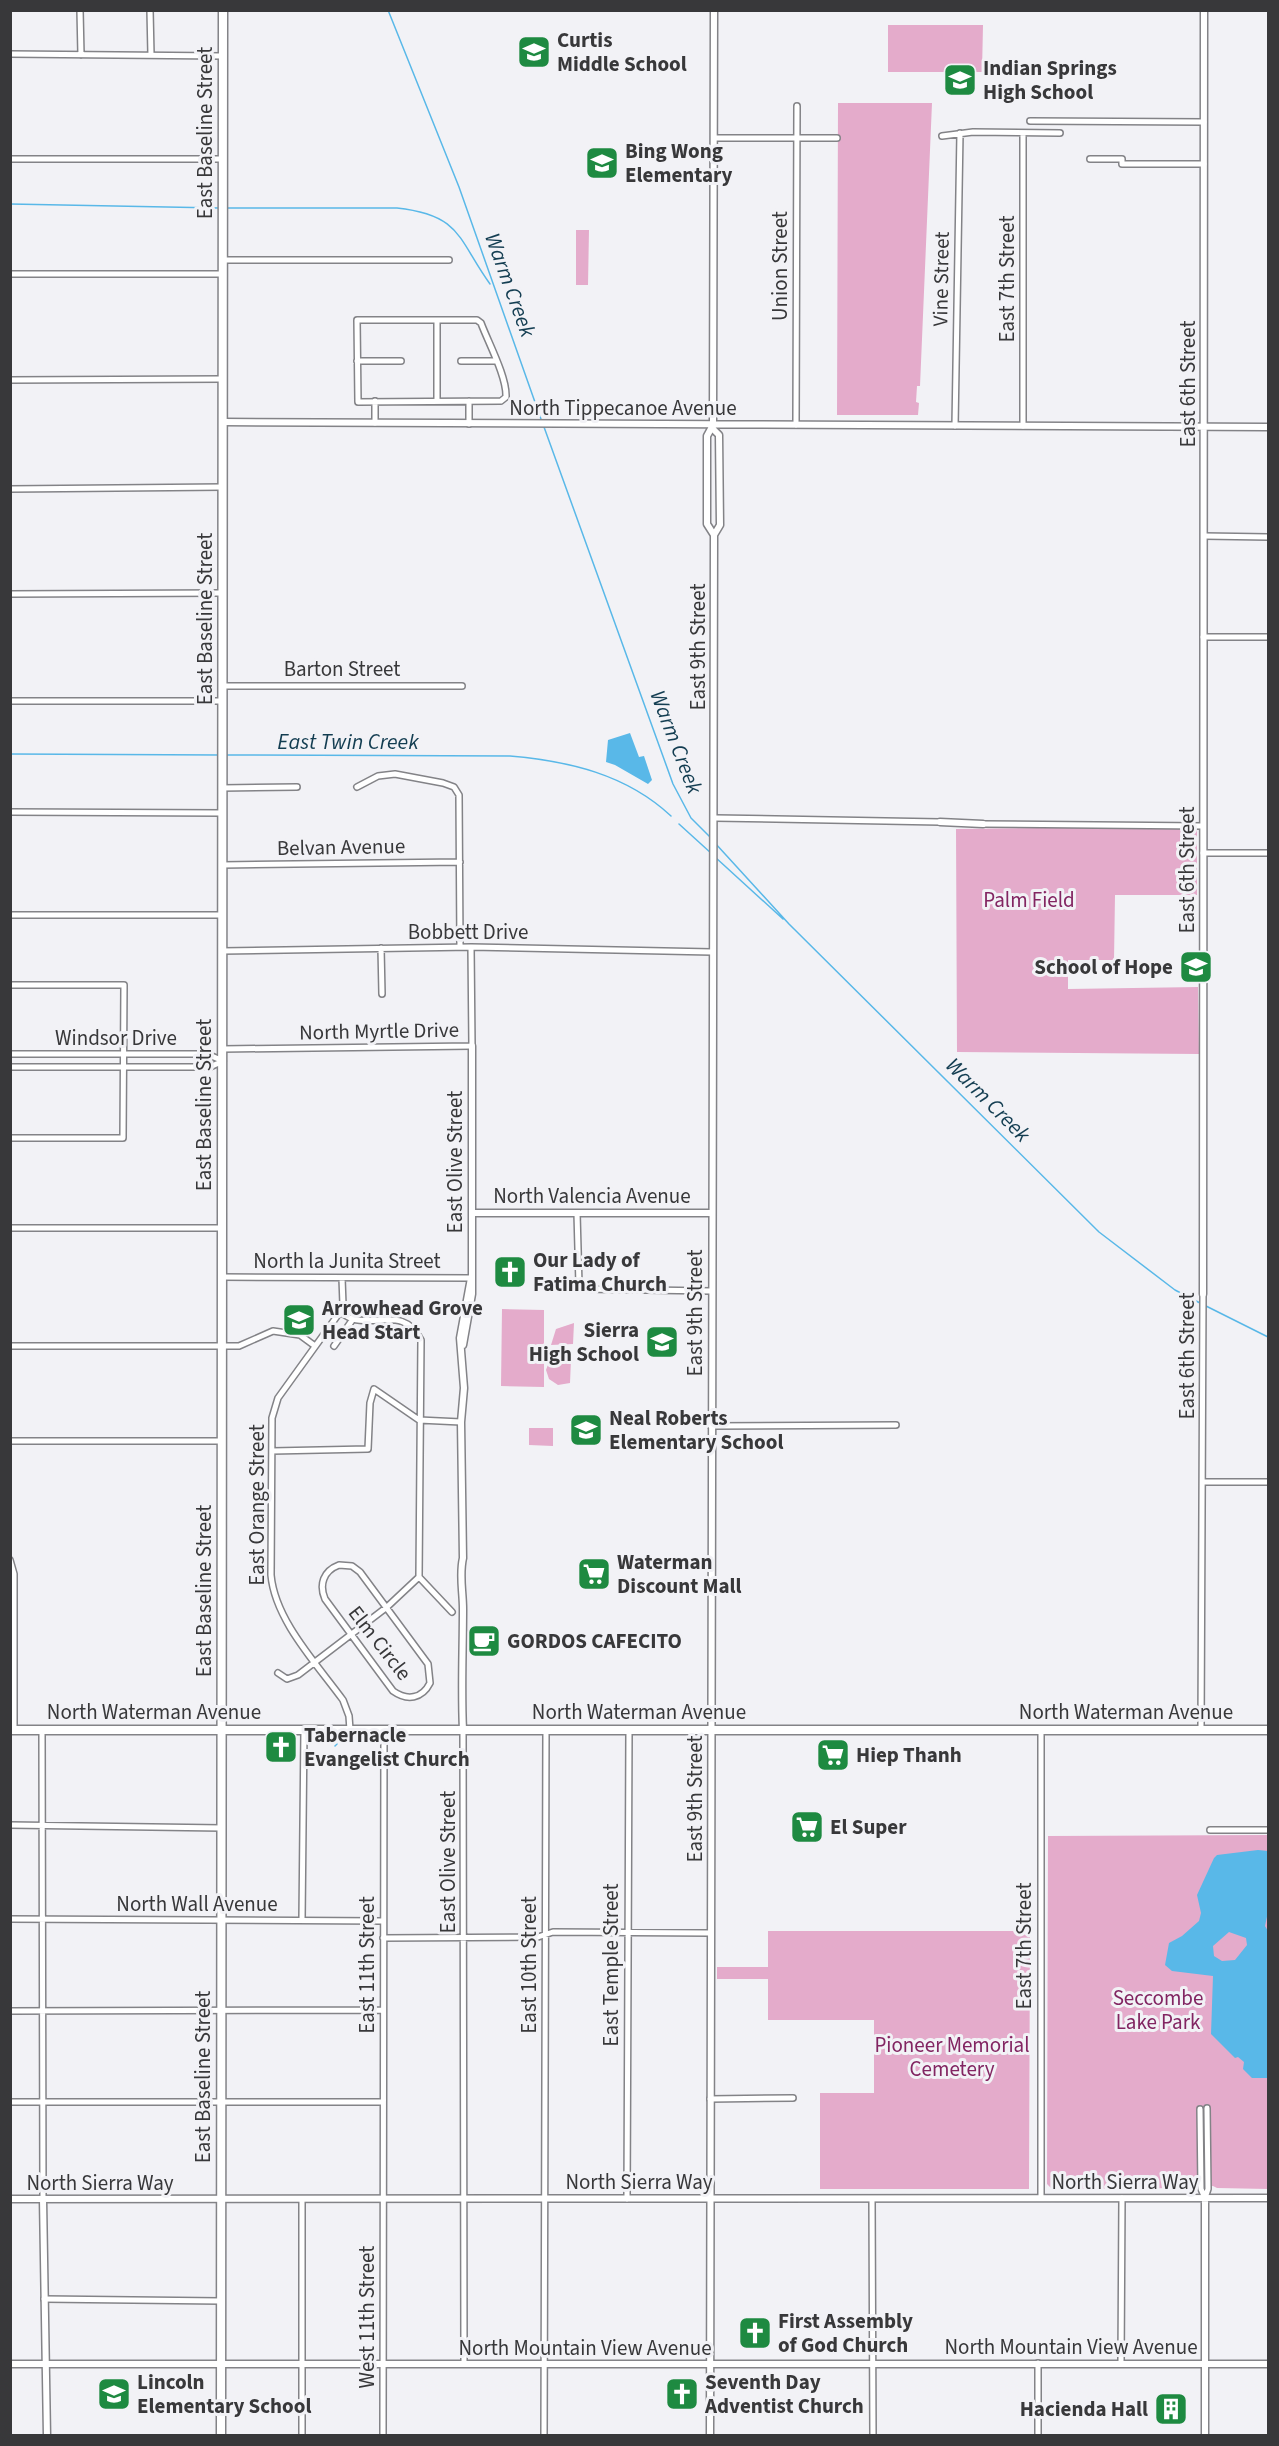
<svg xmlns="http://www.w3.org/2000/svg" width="1279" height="2446" viewBox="0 0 1279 2446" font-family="'Source Sans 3',sans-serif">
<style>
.green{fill:#e4abcb}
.water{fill:#59b8e8;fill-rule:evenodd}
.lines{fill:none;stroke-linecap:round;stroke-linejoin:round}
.stream{stroke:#59b8e8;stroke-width:1.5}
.minor-casing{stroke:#838387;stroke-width:8}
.tertiary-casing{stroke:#838387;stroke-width:9}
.primary-casing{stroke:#838387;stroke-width:11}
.minor{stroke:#fff;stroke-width:5}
.tertiary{stroke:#fff;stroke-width:6}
.primary{stroke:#fff;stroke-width:8}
.labels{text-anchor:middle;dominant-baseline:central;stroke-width:6;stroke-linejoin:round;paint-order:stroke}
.poi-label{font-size:21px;font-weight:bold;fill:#38383a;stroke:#f2f2f6;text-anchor:start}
.street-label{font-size:21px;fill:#38383a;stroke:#f2f2f6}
.park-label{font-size:21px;fill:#822562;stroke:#f2f2f6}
.water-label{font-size:22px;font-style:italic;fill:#133d51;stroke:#f2f2f6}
</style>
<rect width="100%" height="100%" fill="#f2f2f6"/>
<path class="green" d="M888,25H983L982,72H888Z
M838,103H932L920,386H917L916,402L919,403L918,415H837Z
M576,230H589L588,285H576Z
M1197,826V895H1115L1114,960H1068V989L1198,987L1199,1054L957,1052L956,829Z
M502,1309L544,1310V1387L501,1386Z
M574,1323L573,1344L551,1345L556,1329Z
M550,1359H571L570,1383L558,1385L549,1379L546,1370Z
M529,1428H553V1446L529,1445Z
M1268,1835V2189L1217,2188L1213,2186L1192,2188L1052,2189L1047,2184L1048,1836Z
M768,1931H1030L1029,2189H820V2093H874V2020H768V1979H717V1967H768Z"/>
<path class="water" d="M630,733L639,757L644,756L652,780L648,784L615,765L606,762L608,740Z
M1258,1850L1268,1851V1912L1265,1926L1268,1931V2078H1252L1243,2069L1244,2062L1238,2057L1235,2058L1211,2034L1213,1976L1172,1971L1165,1965L1169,1943L1182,1936L1199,1921L1201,1913L1197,1895L1214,1858L1217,1855ZM1229,1932L1246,1938L1247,1945L1235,1960L1222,1961L1214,1956L1213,1946Z"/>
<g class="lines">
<path class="stream" d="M388,10L459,187L542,422
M10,204L219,208
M227,208H397C462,215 458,240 490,284
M544,427L673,784L691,818L712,839
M10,754L220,755
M227,755L510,756C568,761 626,774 671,816
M679,824L712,854
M715,843L789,924L1099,1232L1175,1290L1200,1303
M715,857L783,919
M1204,1305L1268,1337
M335,1746L337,1744"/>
<defs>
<path id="minor" d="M80,10L81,55
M150,10L151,55
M10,54L223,56
M1030,121L1204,122
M942,136L973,132L1060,133
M714,138H837
M10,159H223
M1090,159H1122V164H1204
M223,260H449
M10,274H223
M357,320H477L481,323C488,342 507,377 506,397L501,401L358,402Z
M437,320V401
M357,361H401
M461,361H495
M10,380L222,379
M375,401V423
M469,424V401
M796,425L797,106
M955,426L960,133
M1023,426V133
M10,489L223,487
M1204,536L1268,537
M10,594L222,593
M1203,637H1268
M222,686H462
M10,701H222
M357,787L378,776L395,774L443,783L454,787L459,795L460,947
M222,788L297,787
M10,812L223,813
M715,818L940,822
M983,824L1203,826
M1203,853H1268
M222,865L460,862
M10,915H222
M381,948L382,994
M222,951L471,947L712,952
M10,985H124L123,1138H10
M223,1049L472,1046L471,947
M10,1054H207L223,1061
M10,1067H210L223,1061
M577,1213L579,1285L582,1289L711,1291
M10,1228H222
M222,1277L471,1278
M342,1278L343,1305L340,1312L278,1398L272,1418L271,1575C275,1620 316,1663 343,1700L349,1716L350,1730
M340,1312C344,1314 349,1318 353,1319C379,1326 404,1307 421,1340L419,1577L452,1612
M10,1346H239L273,1331L300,1335L315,1346
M334,1346L353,1319
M711,1426L896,1425
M10,1441H222
M272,1451L368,1449L370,1403L374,1389L419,1420L461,1422
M1203,1482H1268
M10,1560L14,1574V1730
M339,1565L352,1566L360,1572L428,1664L430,1683C422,1699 407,1701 393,1691L325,1599C319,1585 323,1571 339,1565Z
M278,1673L287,1679L298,1675L387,1607L419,1577
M42,1730L43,2199
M463,1730L464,2364
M1201,1730L1203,1294
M10,1825L222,1828
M1210,1830H1268
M10,1919L383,1921
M302,1920L304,1730
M383,1938L538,1937L553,1932L710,1933
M10,2011L383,2010
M710,2099L793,2098
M10,2102H383
M1200,2109L1201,2189L1205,2198
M1041,2198V1729
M1205,2198L1208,2189L1207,2108
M302,2199V2436
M627,2199L629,1730
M872,2199L873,2436
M44,2299L221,2301
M1121,2363L1122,2198
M383,2436L384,1730
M544,2436L546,1730
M1038,2436V2363"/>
<path id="tertiary" d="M223,422L1268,427
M713,429L719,435L720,525L714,535
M940,822L983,824
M473,1213H711
M1203,1294L1204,10
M463,1345L472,1294V1046
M463,1730C461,1689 463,1649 463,1609C463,1591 459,1575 463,1558L461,1422L464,1388L460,1338L471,1278
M1205,2198V2436
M10,2199L1268,2198
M43,2199L47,2436
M10,2364H1268
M710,2436L714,535L707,524V436L713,425L714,10"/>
<path id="primary" d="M10,1730H1268
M221,2436L223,10"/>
</defs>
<use href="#minor" class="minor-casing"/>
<use href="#tertiary" class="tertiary-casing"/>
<use href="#primary" class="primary-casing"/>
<use href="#minor" class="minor"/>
<use href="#tertiary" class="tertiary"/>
<use href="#primary" class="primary"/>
</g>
<defs>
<symbol id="school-square" viewBox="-11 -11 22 22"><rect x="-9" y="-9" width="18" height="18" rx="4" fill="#1e8a41" stroke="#f2f2f6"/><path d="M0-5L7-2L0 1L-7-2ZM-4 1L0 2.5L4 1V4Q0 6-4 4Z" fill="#fff"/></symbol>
<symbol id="church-square" viewBox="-11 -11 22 22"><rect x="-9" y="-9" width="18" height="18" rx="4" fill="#1e8a41" stroke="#f2f2f6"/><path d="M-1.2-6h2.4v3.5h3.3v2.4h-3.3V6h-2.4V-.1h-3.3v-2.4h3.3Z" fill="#fff"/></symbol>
<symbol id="supermarket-square" viewBox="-11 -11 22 22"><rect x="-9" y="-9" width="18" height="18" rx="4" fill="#1e8a41" stroke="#f2f2f6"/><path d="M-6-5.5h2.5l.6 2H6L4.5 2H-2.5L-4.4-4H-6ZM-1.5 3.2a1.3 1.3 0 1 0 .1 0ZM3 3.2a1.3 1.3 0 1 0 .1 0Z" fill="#fff"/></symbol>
<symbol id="cafe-square" viewBox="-11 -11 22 22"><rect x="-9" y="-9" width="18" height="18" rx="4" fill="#1e8a41" stroke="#f2f2f6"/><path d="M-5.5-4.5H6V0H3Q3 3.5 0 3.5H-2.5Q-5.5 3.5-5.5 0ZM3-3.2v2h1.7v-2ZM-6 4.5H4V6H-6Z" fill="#fff"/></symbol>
<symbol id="building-square" viewBox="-11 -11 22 22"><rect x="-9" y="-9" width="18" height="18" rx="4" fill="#1e8a41" stroke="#f2f2f6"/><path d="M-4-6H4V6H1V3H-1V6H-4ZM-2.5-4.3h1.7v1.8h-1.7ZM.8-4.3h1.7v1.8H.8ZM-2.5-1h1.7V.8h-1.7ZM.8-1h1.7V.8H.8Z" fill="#fff"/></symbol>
</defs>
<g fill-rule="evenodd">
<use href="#school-square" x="515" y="33" width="38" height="38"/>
<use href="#school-square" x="941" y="61" width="38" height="38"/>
<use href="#school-square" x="583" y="144" width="38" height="38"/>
<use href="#school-square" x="1177" y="948" width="38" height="38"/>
<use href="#church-square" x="491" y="1253" width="38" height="38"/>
<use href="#school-square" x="280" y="1301" width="38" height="38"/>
<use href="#school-square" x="643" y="1323" width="38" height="38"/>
<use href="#school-square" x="567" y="1411" width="38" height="38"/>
<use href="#supermarket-square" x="575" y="1555" width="38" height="38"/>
<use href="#cafe-square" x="465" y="1622" width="38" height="38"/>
<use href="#church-square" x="262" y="1728" width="38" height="38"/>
<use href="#supermarket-square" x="814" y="1736" width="38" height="38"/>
<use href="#supermarket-square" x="788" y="1808" width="38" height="38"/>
<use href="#church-square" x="736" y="2314" width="38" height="38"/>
<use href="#school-square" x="95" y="2375" width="38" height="38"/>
<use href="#church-square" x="663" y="2375" width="38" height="38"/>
<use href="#building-square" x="1152" y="2390" width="38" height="38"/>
</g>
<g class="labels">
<g class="poi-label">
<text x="557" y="40">Curtis<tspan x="557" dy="24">Middle School</tspan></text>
<text x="983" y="68">Indian Springs<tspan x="983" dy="24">High School</tspan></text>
<text x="625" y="151">Bing Wong<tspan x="625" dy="24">Elementary</tspan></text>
<text x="1173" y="967" text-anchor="end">School of Hope</text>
<text x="533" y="1260">Our Lady of<tspan x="533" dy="24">Fatima Church</tspan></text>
<text x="322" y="1308">Arrowhead Grove<tspan x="322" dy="24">Head Start</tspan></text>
<text x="639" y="1330" text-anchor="end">Sierra<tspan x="639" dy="24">High School</tspan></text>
<text x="609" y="1418">Neal Roberts<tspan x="609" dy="24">Elementary School</tspan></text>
<text x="617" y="1562">Waterman<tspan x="617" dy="24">Discount Mall</tspan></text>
<text x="507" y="1641">GORDOS CAFECITO</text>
<text x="304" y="1735">Tabernacle<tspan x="304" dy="24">Evangelist Church</tspan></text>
<text x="856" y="1755">Hiep Thanh</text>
<text x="830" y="1827">El Super</text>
<text x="778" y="2321">First Assembly<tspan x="778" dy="24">of God Church</tspan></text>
<text x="137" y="2382">Lincoln<tspan x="137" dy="24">Elementary School</tspan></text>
<text x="705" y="2382">Seventh Day<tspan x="705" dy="24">Adventist Church</tspan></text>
<text x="1148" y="2409" text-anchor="end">Hacienda Hall</text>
</g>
<g class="street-label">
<text transform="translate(205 133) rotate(-90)">East Baseline Street</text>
<text transform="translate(780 266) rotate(-90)">Union Street</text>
<text transform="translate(941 279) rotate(-89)">Vine Street</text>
<text transform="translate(1007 279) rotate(-90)">East 7th Street</text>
<text transform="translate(1188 384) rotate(-90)">East 6th Street</text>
<text x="623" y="408">North Tippecanoe Avenue</text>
<text transform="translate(205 619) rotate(-90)">East Baseline Street</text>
<text transform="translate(698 647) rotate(-90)">East 9th Street</text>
<text x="342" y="669">Barton Street</text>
<text transform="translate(341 847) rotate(-1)">Belvan Avenue</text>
<text transform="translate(1187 870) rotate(-90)">East 6th Street</text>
<text x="468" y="932">Bobbett Drive</text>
<text transform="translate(379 1031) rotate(-1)">North Myrtle Drive</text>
<text x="116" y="1038">Windsor Drive</text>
<text transform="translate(204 1105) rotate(-90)">East Baseline Street</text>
<text transform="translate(455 1162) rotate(-90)">East Olive Street</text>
<text x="592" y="1196">North Valencia Avenue</text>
<text x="347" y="1261">North la Junita Street</text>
<text transform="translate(695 1313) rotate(-90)">East 9th Street</text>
<text transform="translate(1187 1356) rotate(-90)">East 6th Street</text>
<text transform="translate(257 1505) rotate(-90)">East Orange Street</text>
<text transform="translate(204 1591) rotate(-90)">East Baseline Street</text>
<text transform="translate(380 1643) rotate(52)">Elm Circle</text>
<text x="154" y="1712">North Waterman Avenue</text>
<text x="639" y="1712">North Waterman Avenue</text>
<text x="1126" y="1712">North Waterman Avenue</text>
<text transform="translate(695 1799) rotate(-90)">East 9th Street</text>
<text transform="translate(448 1862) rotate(-90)">East Olive Street</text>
<text x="197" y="1904">North Wall Avenue</text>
<text transform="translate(1024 1946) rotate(-90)">East 7th Street</text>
<text transform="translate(367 1965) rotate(-90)">East 11th Street</text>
<text transform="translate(529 1965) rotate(-90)">East 10th Street</text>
<text transform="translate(611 1965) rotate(-90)">East Temple Street</text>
<text transform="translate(203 2077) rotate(-90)">East Baseline Street</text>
<text x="639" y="2182">North Sierra Way</text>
<text x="1125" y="2182">North Sierra Way</text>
<text x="100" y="2183">North Sierra Way</text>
<text transform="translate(367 2317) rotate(-90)">West 11th Street</text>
<text x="1071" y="2347">North Mountain View Avenue</text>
<text x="585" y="2348">North Mountain View Avenue</text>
</g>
<g class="park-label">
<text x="1029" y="900">Palm Field</text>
<text x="1158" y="1998">Seccombe<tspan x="1158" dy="24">Lake Park</tspan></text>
<text x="952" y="2045">Pioneer Memorial<tspan x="952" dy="24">Cemetery</tspan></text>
</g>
<g class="water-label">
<text transform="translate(510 285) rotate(70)">Warm Creek</text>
<text x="348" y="742">East Twin Creek</text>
<text transform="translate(676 742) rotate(69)">Warm Creek</text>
<text transform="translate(988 1100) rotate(45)">Warm Creek</text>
</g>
</g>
<rect width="1279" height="2446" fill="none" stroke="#38383a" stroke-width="24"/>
</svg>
